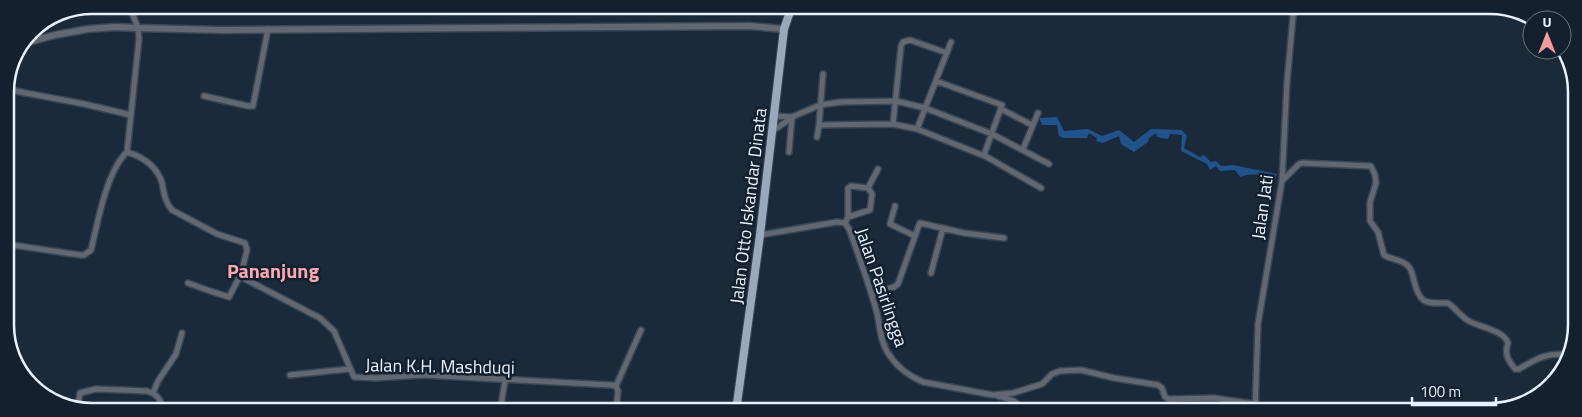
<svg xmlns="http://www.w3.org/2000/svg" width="1582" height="417" viewBox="0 0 1582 417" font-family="'Titillium Web',sans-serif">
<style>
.green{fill:#20538b}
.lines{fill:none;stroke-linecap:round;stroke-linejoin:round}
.minor-casing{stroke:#384656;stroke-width:8}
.tertiary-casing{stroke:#384656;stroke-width:9}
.primary-casing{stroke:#384656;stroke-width:10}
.minor{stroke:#616871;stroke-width:5}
.tertiary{stroke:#616871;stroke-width:6}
.primary{stroke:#99a8ba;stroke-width:8}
.labels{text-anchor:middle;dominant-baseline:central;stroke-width:5;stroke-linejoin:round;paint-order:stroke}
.street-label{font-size:18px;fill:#e8f2fd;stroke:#122030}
.quarter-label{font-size:20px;font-weight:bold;fill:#fca8ae;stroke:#122030}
.rim{fill:none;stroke:#e8f2fd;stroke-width:2.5}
</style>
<rect width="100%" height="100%" fill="#1b2a3b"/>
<path class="green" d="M1057,117L1064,131L1088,129L1102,136L1119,130L1134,142L1151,129L1182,130L1187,136L1184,148L1200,157L1204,155L1211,162L1216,161L1221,166L1233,165L1277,174L1275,180C1262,175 1253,172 1240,177L1235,170L1220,171L1216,166L1210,170L1207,164L1181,151L1182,135L1170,134L1168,139L1157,137L1156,133L1149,138L1148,142L1134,152L1121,144L1119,136L1103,143L1096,141L1097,138L1089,133L1087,138H1064L1059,136L1057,125H1042L1039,118Z"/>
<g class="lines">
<defs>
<path id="minor" d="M129,5L138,28L139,39L127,152C143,157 157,166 162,183C164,193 165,202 172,210L217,234L245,243L247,250L241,274L245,279L320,318L334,331L354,377L376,378L423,375L611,385L616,386L618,391L616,411
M823,74L819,125L893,124L917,129L987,157L1041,188
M936,81L1002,105L984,155
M5,89L84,104L131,115
M204,96L248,106H253L268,29
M1001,109L1032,125
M774,116L792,117L820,105L841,102L896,101L925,108L992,134L1049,164
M893,124L901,46L903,42L910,40L947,53
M917,129L951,42
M773,131L791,118
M817,137L819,125
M1023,149L1038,113
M789,152L792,117
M1282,181L1299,164L1302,163L1371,166L1375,175L1376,183L1370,202V221L1378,232L1384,255C1391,260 1403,259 1409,267C1412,271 1413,276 1414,281C1420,305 1426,303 1448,303C1455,308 1460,315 1467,320C1478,327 1504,330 1508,343C1504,354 1508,360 1515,369H1519C1536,359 1547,352 1568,355
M868,188L878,169
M895,206L890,224L915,236
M845,223L848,217V188L851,186L868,188L872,194L870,210L848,217
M760,235L837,222L845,223L849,229C859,256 869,284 877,313C880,326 880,341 888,353C896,366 909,376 923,382L993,395L1013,393L1042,384L1052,374L1060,371L1081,370L1114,378L1158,385L1162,388L1165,397L1169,399L1214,398L1255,404
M6,244L80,255H84L91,250C98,222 106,172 127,152
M931,273L943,228
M188,283L210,291L229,297L241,274
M871,294L894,287L898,284L919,225L920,223L964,233L1004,238
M290,375L349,369
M616,386L641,330
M153,393L158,381L176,354L182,333
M998,396C1009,399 1018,400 1021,411
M62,404H78L80,393L96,389L147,391C156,394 163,399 161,410
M500,411L505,381
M1255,412L1258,324L1282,181L1287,82L1294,6"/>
<path id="tertiary" d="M25,43L55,35L88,29L116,27L138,28L222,30L749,26L784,29"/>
<path id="primary" d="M736,411L760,235L784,29L792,6"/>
</defs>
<use href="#minor" class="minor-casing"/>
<use href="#tertiary" class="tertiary-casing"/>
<use href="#primary" class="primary-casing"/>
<use href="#minor" class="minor"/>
<use href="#tertiary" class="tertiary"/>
<use href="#primary" class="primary"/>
</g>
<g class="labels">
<g class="street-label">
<text transform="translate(748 206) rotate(-83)">Jalan Otto Iskandar Dinata</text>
<text transform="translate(1262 207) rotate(-82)">Jalan Jati</text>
<text transform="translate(882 287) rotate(71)">Jalan Pasirlingga</text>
<text transform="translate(440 366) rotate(1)">Jalan K.H. Mashduqi</text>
</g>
<g class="quarter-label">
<text x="273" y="270">Pananjung</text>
</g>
</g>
<path d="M0 0H1582V417H0ZM92 14H1490A78 78 0 0 1 1568 92V325A78 78 0 0 1 1490 403H92A78 78 0 0 1 14 325V92A78 78 0 0 1 92 14Z" fill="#122030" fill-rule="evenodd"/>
<path class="rim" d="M92 14H1490A78 78 0 0 1 1568 92V325A78 78 0 0 1 1490 403H92A78 78 0 0 1 14 325V92A78 78 0 0 1 92 14Z"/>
<g transform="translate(1547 35)"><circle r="24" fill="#122030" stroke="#687482"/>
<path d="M0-4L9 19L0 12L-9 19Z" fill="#f49aa1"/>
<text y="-8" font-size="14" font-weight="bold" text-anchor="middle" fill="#e8f2fd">U</text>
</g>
<path d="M1412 397v8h84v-8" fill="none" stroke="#e8f2fd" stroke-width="2.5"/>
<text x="1420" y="397" font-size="15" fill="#e8f2fd" stroke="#122030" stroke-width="4" paint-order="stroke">100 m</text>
</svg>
